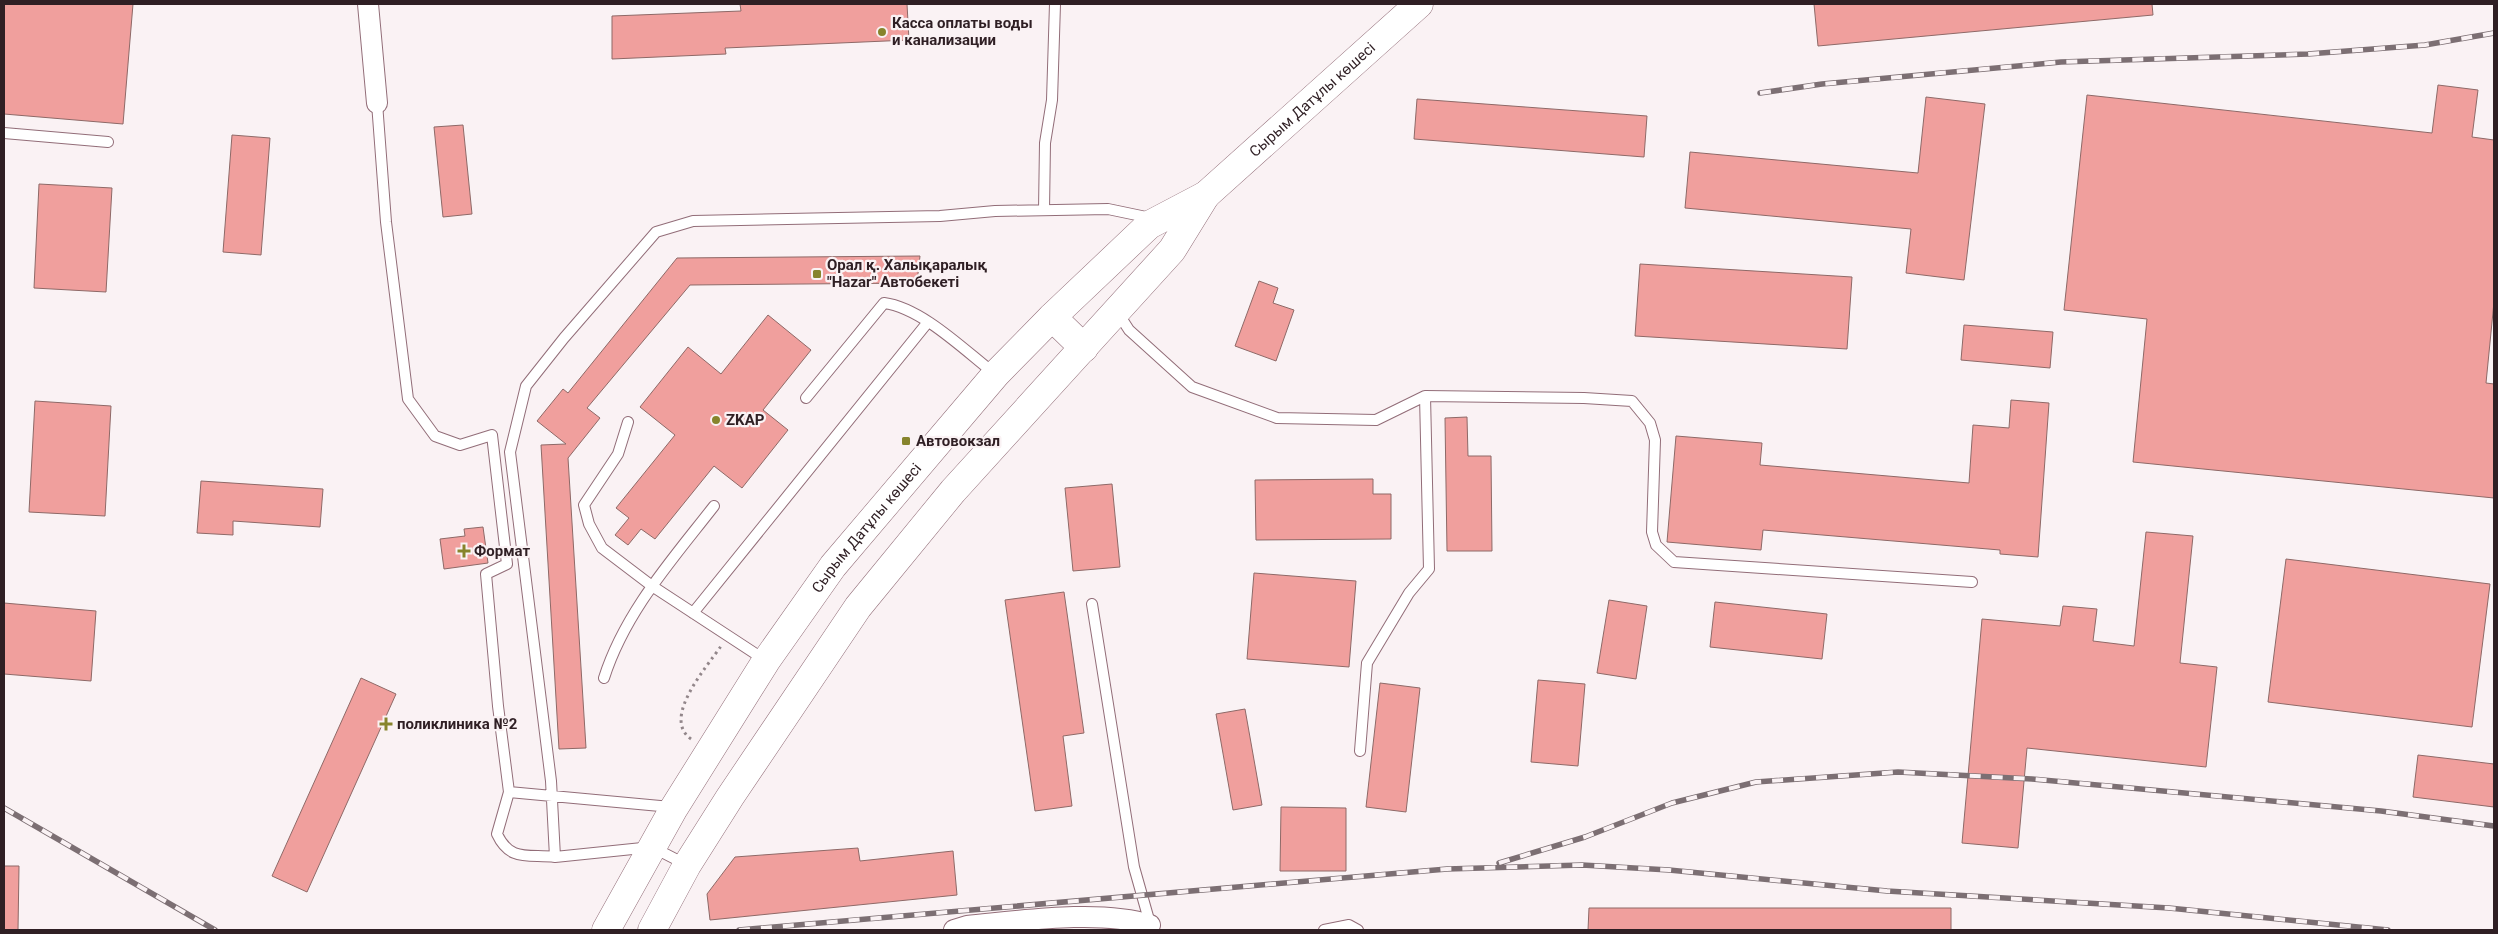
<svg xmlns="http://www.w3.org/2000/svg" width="2498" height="934" viewBox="0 0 2498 934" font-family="Roboto,sans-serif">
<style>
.building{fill:#f09f9d;stroke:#8e6967}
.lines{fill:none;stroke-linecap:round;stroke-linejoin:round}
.lane-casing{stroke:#926d78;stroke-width:12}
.street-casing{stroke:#926d78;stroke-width:22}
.highway-casing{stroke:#926d78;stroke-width:29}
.path{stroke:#92868a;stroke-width:3;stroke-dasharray:2.5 4;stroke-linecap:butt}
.lane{stroke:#fff;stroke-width:10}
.street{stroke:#fff;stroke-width:20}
.highway{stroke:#fff;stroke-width:28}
.rail-casing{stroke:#7c6f73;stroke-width:5.5}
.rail{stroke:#faf2f4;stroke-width:4;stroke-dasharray:11;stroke-linecap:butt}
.poi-dot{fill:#87842c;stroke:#faf2f4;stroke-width:2}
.labels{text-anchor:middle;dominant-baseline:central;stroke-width:4.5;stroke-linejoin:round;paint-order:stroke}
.poi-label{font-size:15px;font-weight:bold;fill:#2f1f24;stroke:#faf2f4;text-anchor:start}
.street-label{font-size:15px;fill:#2f1f24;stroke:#faf2f4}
</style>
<rect width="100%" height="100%" fill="#faf2f4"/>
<path class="building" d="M4,4H133L123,124L4,114Z
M740,4H907L909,40L725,48L726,54L612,59V16L741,11Z
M1814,4H2152L2153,15L1818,46Z
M2438,85L2478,90L2472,137L2494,140V302L2486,383L2494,384V498L2133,462L2147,319L2064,310L2087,95L2432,133Z
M1926,97L1985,104L1964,280L1906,273L1911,229L1685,208L1690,152L1918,173Z
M1417,99L1647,116L1644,157L1414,139Z
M463,125L472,214L443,217L434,127Z
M232,135L270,138L261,255L223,252Z
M39,184L112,188L106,292L34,288Z
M920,256L917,283L690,285L587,408L600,418L568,458L586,748L559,749L541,445L566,444L537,421L563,389L568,393L677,258Z
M1640,264L1852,277L1847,349L1635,336Z
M1259,281L1278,288L1273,303L1294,310L1276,361L1235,346Z
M768,315L811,350L763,410L788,430L742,488L714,466L655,539L641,529L628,545L615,535L629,518L616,508L675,435L640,407L688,347L721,374Z
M1964,325L2053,332L2050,368L1961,360Z
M2011,400L2049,403L2038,557L2000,554V550L1763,530L1761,550L1667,542L1676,436L1762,443L1760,465L1969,483L1973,425L2009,428Z
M35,401L111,406L105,516L29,512Z
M1467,417L1468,456H1491L1492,551H1447L1445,418Z
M1373,479V494H1391V539L1256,540L1255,480Z
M201,481L323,489L320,527L233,521V535L197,533Z
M1112,484L1120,567L1073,571L1065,488Z
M483,527L488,563L444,569L440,539L465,536L464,529Z
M2146,532L2193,536L2180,663L2217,667L2206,767L2027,748L2018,848L1962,843L1982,619L2060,626L2063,606L2097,609L2093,641L2134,646Z
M2286,559L2490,584L2472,727L2268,702Z
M1254,573L1356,581L1349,667L1247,659Z
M1064,592L1084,733L1063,736L1072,806L1035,811L1005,600Z
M1609,600L1647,606L1636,679L1597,673Z
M1715,602L1827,614L1822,659L1710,647Z
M4,603L96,611L91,681L4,674Z
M361,678L396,694L307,892L272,876Z
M1538,680L1585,684L1578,766L1531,762Z
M1380,683L1420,688L1406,812L1366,807Z
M1245,709L1262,805L1233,810L1216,714Z
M2418,755L2494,764V807L2413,797Z
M1281,807L1346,808V871H1280Z
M858,848L860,861L953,851L957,895L710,920L707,894L735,857Z
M4,866H19L18,930H4Z
M1589,908H1951V930H1588Z"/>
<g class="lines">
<defs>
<path id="lane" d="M377,103L386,222L408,399L435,436L460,445L492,435L507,564L486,574L498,706L509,792L497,834C510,862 528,854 555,857
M4,133L108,142
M1044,210L1045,143L1052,100L1055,4
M1118,313L1129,330L1192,387L1277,418L1376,420L1425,396L1584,398L1632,401L1650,423L1655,440L1652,532L1656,545L1674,562L1972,582
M806,398L884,303C922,308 964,350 995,374
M628,422L618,454L584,505L589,524L602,548L652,586L765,660
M1092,604L1134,867L1151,927
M693,613L928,322
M604,678C625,612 672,560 714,506
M1360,751L1367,663L1409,593L1429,569L1425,396
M509,792L671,807
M687,865L652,847L555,857L551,781L510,452L526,386L564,338L656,232L693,221L940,216L995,211L1108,209L1151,218
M1324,930L1349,925L1358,930"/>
<path id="street" d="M368,4L377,103
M954,930L967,926C1020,921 1100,909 1150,925"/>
<g id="highway">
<path d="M1052,317L1084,348"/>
<path id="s1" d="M606,930L674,808L766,661L833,566L996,374L1052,317L1149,225L1206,195L1419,4"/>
<path d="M652,930L687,865L730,797L858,607L953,491L1172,250L1206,195"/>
</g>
</defs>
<use href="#lane" class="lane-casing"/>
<use href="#street" class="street-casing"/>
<use href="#highway" class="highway-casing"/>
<path class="path" d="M691,739C661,718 707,667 721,646"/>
<use href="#lane" class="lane"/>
<use href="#street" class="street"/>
<use href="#highway" class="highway"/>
<defs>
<path id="rail" d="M1760,93L1822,84L2061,62L2308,54L2425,45L2494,33
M4,808L215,930
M1499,863L1585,837L1672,803L1756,782L1898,772L2032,779L2381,811L2494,826
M739,930L1447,869L1582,865L1669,870L1887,891L2169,908L2388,930"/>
</defs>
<use href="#rail" class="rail-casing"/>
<use href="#rail" class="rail"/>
</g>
<g class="poi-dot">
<circle cx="882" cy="32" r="5"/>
<rect x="812" y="269" width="10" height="10" rx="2.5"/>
<circle cx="716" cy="420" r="5"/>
<rect x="901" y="436" width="10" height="10" rx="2.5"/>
<path d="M461.5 543.5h5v5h5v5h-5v5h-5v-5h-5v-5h5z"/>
<path d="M383.5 716.5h5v5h5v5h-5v5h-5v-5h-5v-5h5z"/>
</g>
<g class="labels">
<g class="poi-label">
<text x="892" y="23">Касса оплаты воды<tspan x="892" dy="17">и канализации</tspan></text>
<text x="827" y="265">Орал қ. Халықаралық<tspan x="827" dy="17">"Hazar" Автобекеті</tspan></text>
<text x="726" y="420">ZKAP</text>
<text x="916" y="441">Автовокзал</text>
<text x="474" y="551">Формат</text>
<text x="397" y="724">поликлиника №2</text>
</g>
<g class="street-label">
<text stroke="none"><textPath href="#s1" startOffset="1102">Сырым Датұлы көшесі</textPath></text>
<text stroke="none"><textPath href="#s1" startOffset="480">Сырым Датұлы көшесі</textPath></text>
</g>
</g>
<rect width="2498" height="934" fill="none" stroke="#2f1f24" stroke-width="10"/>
</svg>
